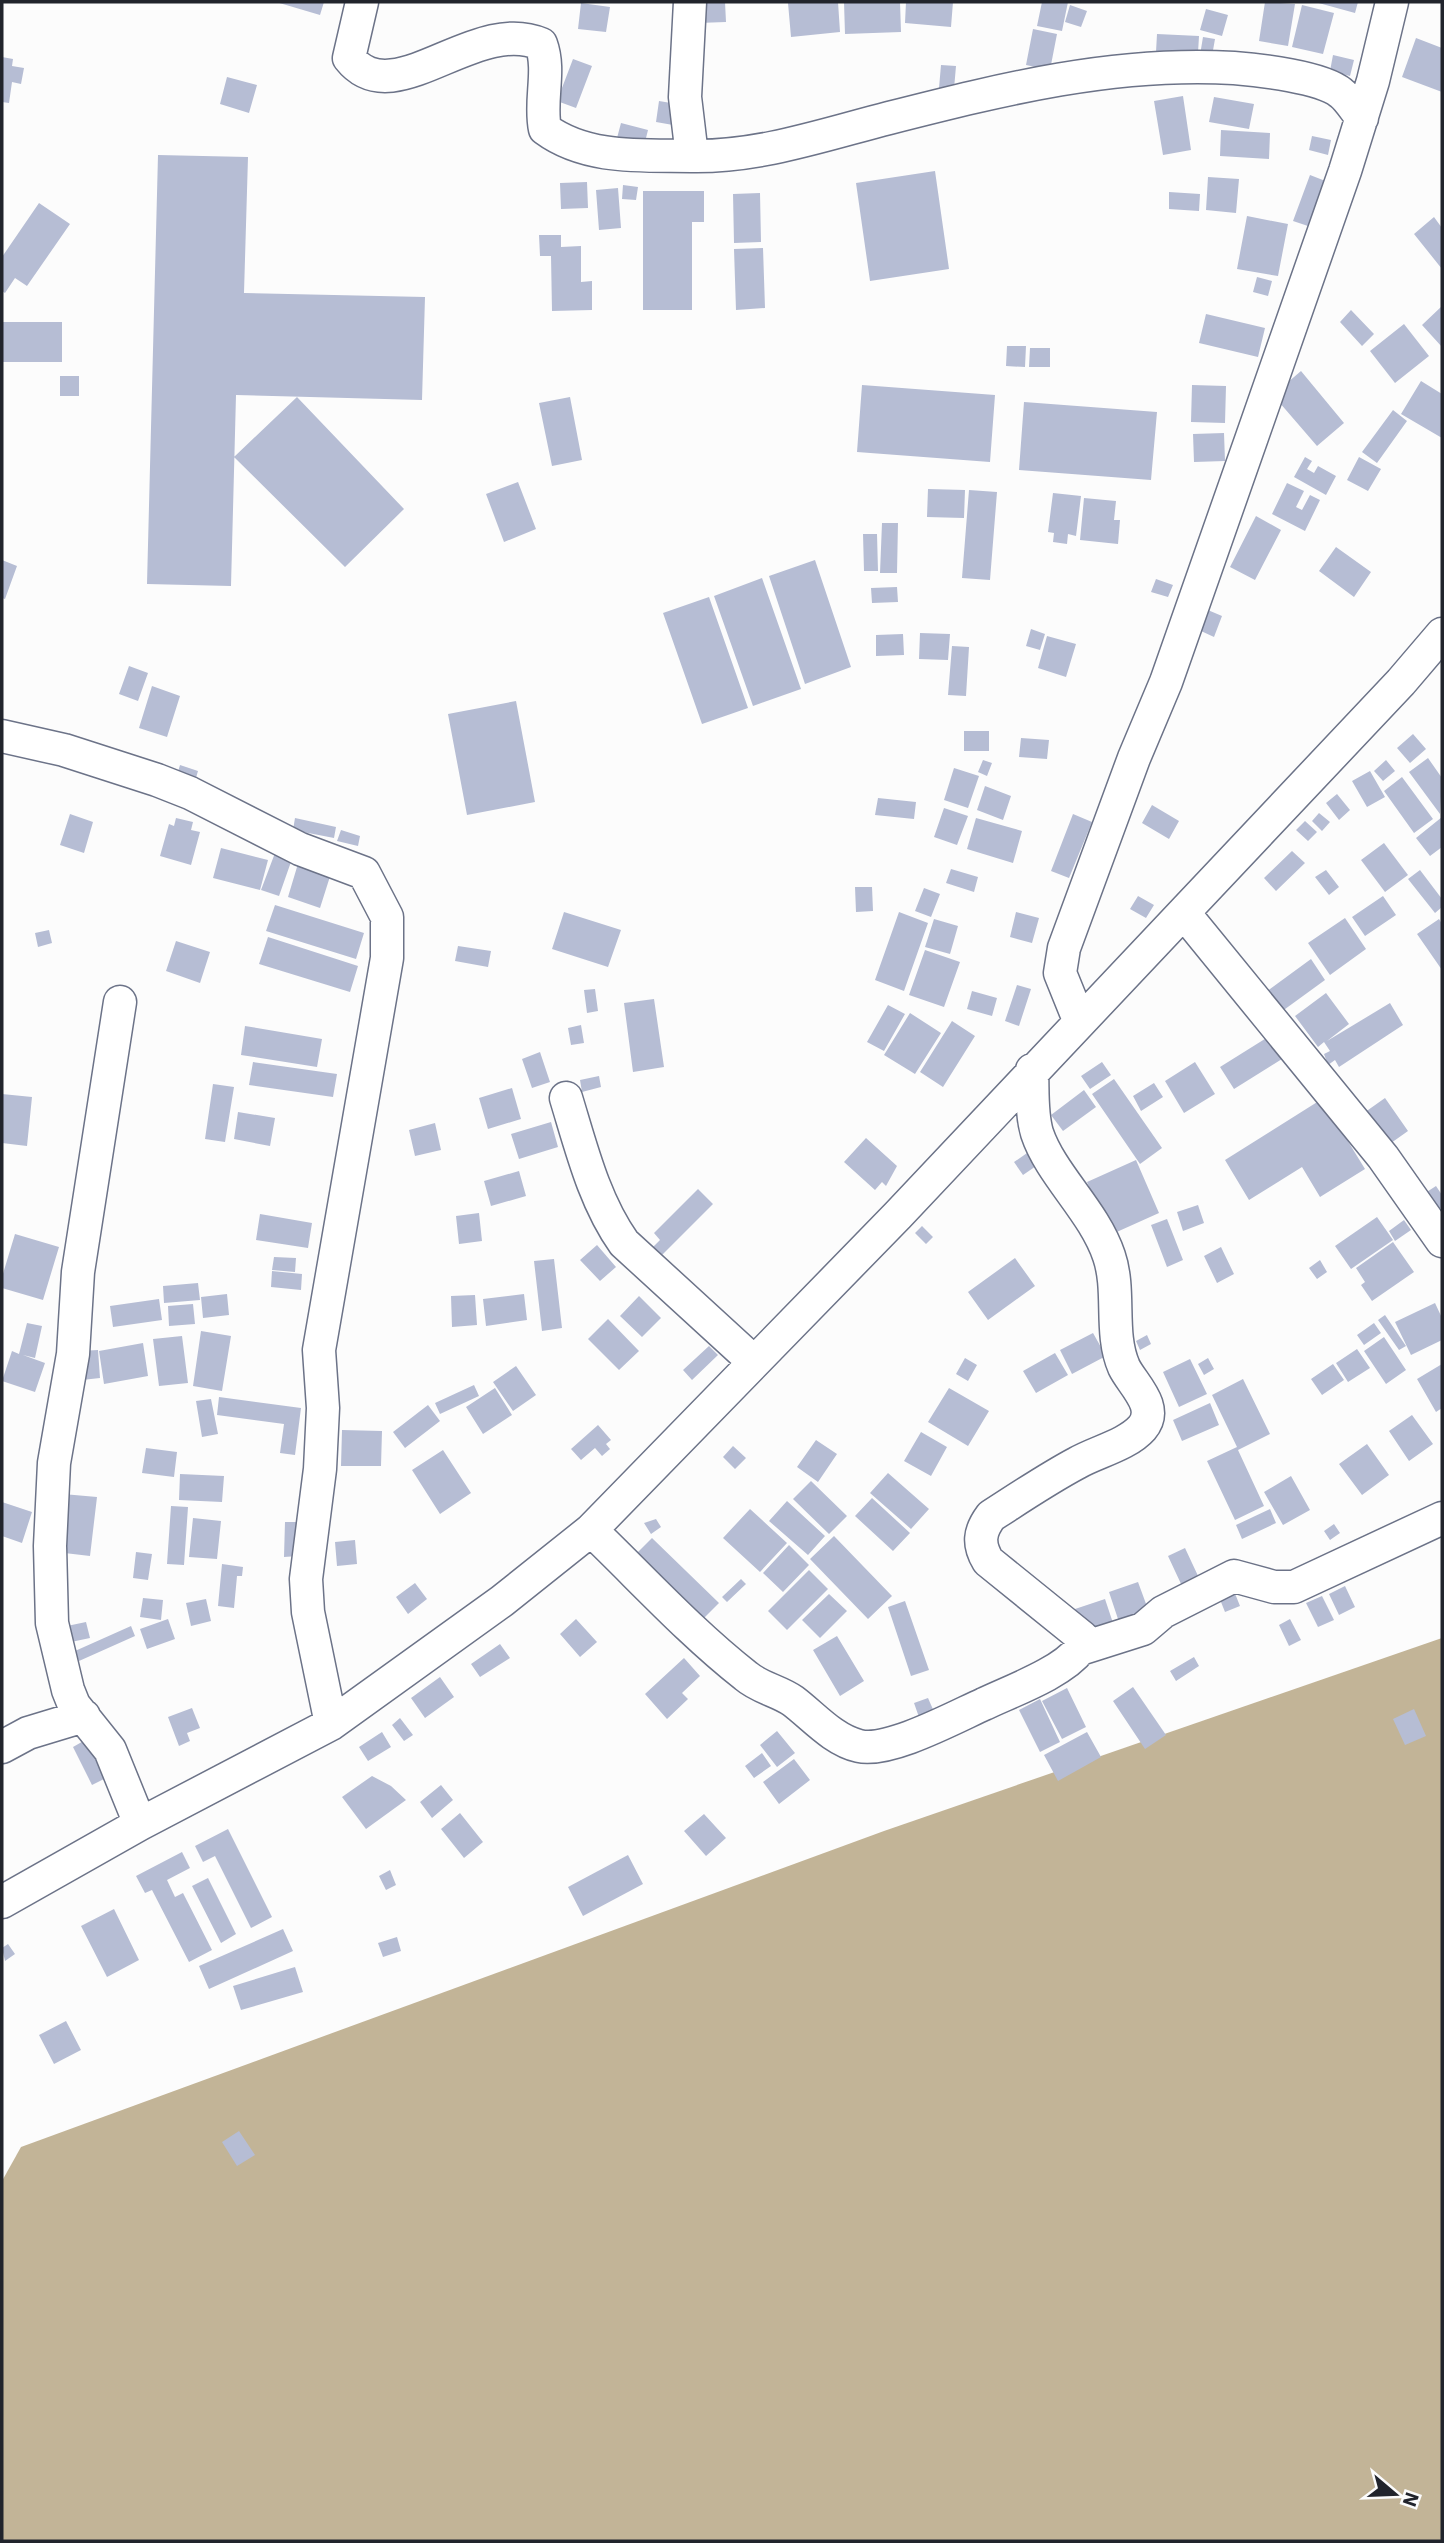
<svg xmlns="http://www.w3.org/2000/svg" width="1444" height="2543" viewBox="0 0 1444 2543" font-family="'IBM Plex Sans',sans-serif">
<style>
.forest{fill:#c2b497}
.building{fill:#b6bdd4}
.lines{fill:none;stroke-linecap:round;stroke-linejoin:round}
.minor-casing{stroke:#6c7388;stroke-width:35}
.minor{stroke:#fff;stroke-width:32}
</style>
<rect width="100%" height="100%" fill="#fcfcfc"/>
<path class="forest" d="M1442,1638V2541H2V2181L21,2147L884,1831Z"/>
<path class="building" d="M276,2H324L320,15Z
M697,2H725L726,22L698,23Z
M838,2L840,32L791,37L788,3Z
M844,2H900L901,32L845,34Z
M906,2H953L951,27L905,23Z
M1042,2H1068L1062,31L1037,26Z
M1265,2L1295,4L1288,46L1259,41Z
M1315,2H1358L1355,13Z
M581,3L610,7L606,32L578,29Z
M1070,5L1087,11L1081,27L1065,22Z
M1302,5L1334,13L1323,54L1292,47Z
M1206,9L1228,15L1222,36L1200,30Z
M1033,29L1057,34L1050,70L1026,65Z
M1157,34L1199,36L1198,53L1156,52Z
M1203,37L1215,39L1212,56L1200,55Z
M1416,38L1442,48V92L1402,77Z
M1333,55L1354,60L1350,76L1330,71Z
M2,57L13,59L12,66L24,68L21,84L12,82L9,103L2,102Z
M573,59L592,66L576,108L557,101Z
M941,65L956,66L954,89L939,88Z
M227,77L257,85L249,113L220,104Z
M1183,96L1191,150L1163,155L1154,101Z
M1214,97L1254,104L1249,129L1209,122Z
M659,101L677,104L673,125L656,122Z
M621,123L648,130L644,146L617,138Z
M1221,130L1270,133L1269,159L1220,156Z
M1312,136L1331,140L1328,155L1309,150Z
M158,155L248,157L244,293L425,297L422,400L236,395L231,586L147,584Z
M935,171L949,269L870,281L856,183Z
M1310,175L1328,182L1311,227L1293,221Z
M1208,177L1239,179L1236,213L1206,210Z
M587,182L588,208L561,209L560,183Z
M623,185L638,187L636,200L622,199Z
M618,188L621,228L599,230L596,190Z
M643,191H704V222H692V310H643Z
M1169,192L1200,194L1199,211L1169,209Z
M760,193L761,242L734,243L733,194Z
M39,203L70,224L27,286L15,278L5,293L2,291V257Z
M1247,216L1288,224L1278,276L1237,269Z
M1434,217L1442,228V269L1414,234Z
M539,235H561V247L581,246V282L592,281V310L552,311L551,256H540Z
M763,248L765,308L736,310L734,249Z
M1257,277L1272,281L1268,296L1253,292Z
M1442,306V347L1422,325Z
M1351,310L1374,334L1362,346L1340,322Z
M1206,314L1265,328L1258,357L1199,343Z
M2,322H62V362H2Z
M1404,324L1429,356L1395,383L1370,351Z
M1007,346H1026L1025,367L1006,366Z
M1030,348H1050V367H1029Z
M1301,371L1344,423L1317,446L1273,395Z
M60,376H79V396H60Z
M1421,381L1442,394V438L1401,414Z
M862,385L995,395L990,462L857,452Z
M1192,385L1226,386L1225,423L1191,422Z
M297,397L404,509L345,567L234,457Z
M570,397L582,460L552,466L539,403Z
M1024,402L1157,412L1151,480L1019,470Z
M1393,410L1407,421L1377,463L1362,452Z
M1224,433L1225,461L1194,462L1193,434Z
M1305,457L1312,461L1307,469L1314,473L1318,466L1336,476L1326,495L1294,477Z
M1359,457L1381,469L1368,491L1347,480Z
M518,482L536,529L504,542L486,494Z
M1287,483L1304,491L1296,507L1302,510L1310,495L1320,500L1305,531L1272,514Z
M928,489L965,490L964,518L927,517Z
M969,490L997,492L990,580L962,578Z
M1053,493L1081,496L1076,536L1068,534L1067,544L1053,542L1054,533L1048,532Z
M1084,498L1116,501L1114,520H1120L1118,544L1080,540Z
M1256,516L1281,530L1255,580L1230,567Z
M882,523H898L897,573H880Z
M863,534H877L878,571H864Z
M1336,547L1371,572L1354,597L1319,571Z
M2,560L17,566L5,599L2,598Z
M815,560L851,667L805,684L769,576Z
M762,578L801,689L753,706L714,596Z
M1156,579L1173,585L1168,597L1151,592Z
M897,587L898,602L872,603L871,588Z
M709,597L748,708L702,724L663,613Z
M1196,605L1222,616L1214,637L1188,625Z
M1031,629L1045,634L1040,650L1026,646Z
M920,633L950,634L948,660L919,659Z
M903,634L904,655L876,656V635Z
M1047,636L1076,644L1066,677L1038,668Z
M952,646L969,647L966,696L948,695Z
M129,666L148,673L138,701L119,694Z
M152,686L180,696L167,737L139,728Z
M516,701L535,802L467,815L448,714Z
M964,731H989V751H964Z
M1413,734L1426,749L1410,763L1397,748Z
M1021,738L1049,740L1047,759L1019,757Z
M1428,758L1442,778L1440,814L1409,772Z
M983,760L992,763L987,776L978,772Z
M1386,760L1395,771L1383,781L1374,771Z
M180,765L198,771L193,788L175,782Z
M954,768L979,776L968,808L944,800Z
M1370,771L1385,797L1367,807L1352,781Z
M1402,777L1433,819L1414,833L1384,791Z
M985,786L1011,796L1003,820L977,810Z
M1337,794L1350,810L1339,820L1326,803Z
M878,798L916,802L914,819L875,815Z
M1152,805L1179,821L1169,839L1142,823Z
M944,808L968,816L957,845L934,837Z
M1319,813L1330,822L1322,831L1312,821Z
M70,814L93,822L84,853L60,845Z
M1073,814L1092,822L1069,878L1051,871Z
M1442,817V847L1430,856L1416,838Z
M176,818L193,822L191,830L200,832L191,865L160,856L169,824L174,826Z
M295,818L336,827L334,838L293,830Z
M976,818L1022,831L1013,863L967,849Z
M1305,821L1317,832L1308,841L1296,830Z
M341,830L360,836L358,846L337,841Z
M1384,843L1408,875L1385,892L1361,860Z
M221,848L268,860L260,890L213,878Z
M1292,851L1305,863L1276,891L1264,878Z
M275,853L292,859L279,896L261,890Z
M300,857L333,867L320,908L288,897Z
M951,869L978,877L974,892L946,883Z
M1326,870L1339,887L1329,895L1315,877Z
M1420,870L1442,899V907L1435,913L1408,879Z
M855,887H872L873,911L856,912Z
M924,888L940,894L931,917L915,911Z
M1138,896L1154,905L1146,918L1130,909Z
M1383,896L1396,915L1365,936L1352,917Z
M275,905L364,933L356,959L266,931Z
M564,912L621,930L608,967L552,949Z
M899,912L928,923L904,991L875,980Z
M1016,912L1039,918L1032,943L1010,937Z
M1345,918L1366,949L1330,975L1308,943Z
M934,919L958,926L950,954L925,947Z
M1439,919L1442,924V970L1417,934Z
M49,930L52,943L38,947L35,933Z
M268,937L358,966L350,992L259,964Z
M176,941L210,952L200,983L166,971Z
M458,946L491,951L488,967L455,961Z
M925,950L960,962L944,1007L909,995Z
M1311,959L1325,980L1281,1012L1266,992Z
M1017,985L1031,989L1019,1026L1005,1021Z
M595,989L598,1011L587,1013L584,990Z
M972,991L997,998L992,1016L967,1009Z
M1326,993L1349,1024L1327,1041L1390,1003L1403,1025L1339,1067L1335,1060L1328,1065L1324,1054L1330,1051L1324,1042L1318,1047L1295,1016Z
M654,999L664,1067L633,1072L624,1003Z
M888,1005L905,1014L884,1051L867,1042Z
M910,1013L941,1033L915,1074L884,1055Z
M952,1021L975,1036L943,1087L920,1072Z
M581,1025L584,1043L571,1045L568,1028Z
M245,1026L322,1039L317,1067L241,1055Z
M1268,1037L1282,1059L1234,1089L1220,1067Z
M540,1052L550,1082L532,1088L522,1059Z
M253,1062L337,1074L333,1097L249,1085Z
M1102,1062L1111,1075L1090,1089L1081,1076Z
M1195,1062L1215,1094L1184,1113L1165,1081Z
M599,1076L601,1087L582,1092L580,1080Z
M1114,1079L1162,1148L1140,1164L1092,1094Z
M1154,1083L1163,1097L1141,1111L1133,1096Z
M213,1084L234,1087L225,1142L205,1139Z
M512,1088L521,1119L488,1129L479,1098Z
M1084,1090L1096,1107L1063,1131L1051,1115Z
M2,1094L32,1097L27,1146L2,1143Z
M1385,1098L1408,1131L1384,1148L1361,1115Z
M1322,1099L1365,1169L1320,1197L1302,1167L1249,1200L1225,1160Z
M238,1112L275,1118L270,1146L234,1139Z
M551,1122L558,1147L519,1159L511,1134Z
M435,1123L441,1150L415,1156L409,1130Z
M866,1138L897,1166L886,1186L882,1182L875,1190L844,1162Z
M1030,1151L1039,1164L1023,1175L1014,1162Z
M1136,1160L1159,1213L1110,1235L1087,1182Z
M519,1171L526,1196L491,1206L484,1181Z
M1436,1186L1442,1195V1207L1431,1215L1419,1197Z
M698,1189L713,1204L662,1255L653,1247L660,1240L654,1233Z
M1198,1205L1204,1223L1183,1231L1177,1212Z
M479,1213L482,1241L459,1244L456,1216Z
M260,1214L312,1223L308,1248L256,1240Z
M1377,1217L1393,1240L1351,1269L1335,1246Z
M1167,1219L1183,1260L1167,1267L1151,1225Z
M1404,1220L1411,1230L1395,1241L1389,1231Z
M922,1226L933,1237L926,1244L915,1233Z
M15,1234L59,1247L43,1300L2,1288V1277Z
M1393,1242L1414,1272L1372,1301L1361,1285L1365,1282L1356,1268Z
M597,1245L616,1267L600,1281L580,1260Z
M1221,1247L1234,1274L1217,1283L1204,1256Z
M274,1257L296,1258L295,1272L272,1270Z
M1015,1258L1035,1286L988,1320L968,1292Z
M554,1259L562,1328L542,1331L534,1261Z
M1320,1260L1327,1272L1317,1279L1309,1268Z
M272,1271L302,1274L301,1290L271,1287Z
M198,1283L200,1300L164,1303L163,1286Z
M227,1294L229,1315L203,1318L201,1297Z
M524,1294L527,1320L486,1326L483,1299Z
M475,1295L477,1325L452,1327L451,1296Z
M639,1296L661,1318L642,1337L620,1316Z
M159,1299L162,1320L113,1327L110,1306Z
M1435,1303L1442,1318V1340L1411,1355L1395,1322Z
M193,1304L195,1324L169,1326L168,1306Z
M1385,1315L1406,1346L1399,1350L1378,1320Z
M608,1319L639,1351L619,1370L588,1339Z
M27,1323L42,1326L35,1358L23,1355L45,1363L35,1392L2,1381L12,1351L19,1354Z
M1374,1323L1381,1333L1364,1345L1357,1335Z
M201,1331L231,1336L222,1391L193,1386Z
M1093,1333L1106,1356L1072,1374L1060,1350Z
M1147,1335L1151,1344L1140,1350L1136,1341Z
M182,1336L188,1383L159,1386L153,1339Z
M1384,1337L1406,1370L1386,1384L1364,1351Z
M143,1343L148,1376L104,1384L99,1351Z
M709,1346L718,1355L692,1380L683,1370Z
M1357,1349L1370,1368L1348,1382L1336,1363Z
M98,1350L100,1378L82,1380L80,1351Z
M1055,1353L1068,1375L1036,1393L1023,1371Z
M965,1358L977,1365L968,1381L956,1374Z
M1208,1358L1214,1369L1204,1375L1198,1364Z
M1190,1359L1207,1394L1179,1407L1163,1372Z
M1333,1364L1344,1380L1322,1395L1311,1379Z
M1442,1364V1408L1436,1412L1417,1379Z
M516,1366L536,1395L513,1411L493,1382Z
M1243,1379L1270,1434L1238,1450L1264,1506L1235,1520L1207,1461L1237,1447L1212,1395Z
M474,1385L479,1396L440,1414L435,1403Z
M495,1388L512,1415L483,1434L466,1407Z
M949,1388L989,1411L968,1446L928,1422Z
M219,1397L301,1408L295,1455L280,1453L284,1424L217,1415Z
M211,1399L218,1434L202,1437L196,1401Z
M1210,1403L1219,1425L1182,1441L1173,1420Z
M428,1405L440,1421L405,1448L393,1432Z
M1412,1415L1433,1444L1409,1461L1389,1431Z
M598,1425L611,1440L606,1444L610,1449L602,1456L595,1448L581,1460L571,1449Z
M342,1430L382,1431L381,1466H341Z
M921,1432L947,1447L931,1476L904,1461Z
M816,1440L837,1454L818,1482L797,1467Z
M1367,1444L1389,1475L1362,1495L1339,1464Z
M733,1446L746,1458L735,1469L723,1457Z
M146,1448L177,1452L174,1477L142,1473Z
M443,1450L471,1493L440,1514L412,1470Z
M888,1473L929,1509L911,1529L870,1493Z
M180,1474L224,1476L222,1502L179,1500Z
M1291,1476L1310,1510L1283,1525L1264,1492Z
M811,1481L847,1516L829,1534L793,1499Z
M63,1494L97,1497L90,1556L56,1552Z
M872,1498L910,1533L893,1551L855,1516Z
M787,1501L825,1536L808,1555L769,1521Z
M2,1502L32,1512L22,1543L2,1536Z
M171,1506L188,1507L184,1565L167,1564Z
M750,1509L787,1543L760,1572L723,1538Z
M1270,1509L1276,1523L1242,1539L1236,1525Z
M193,1518L221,1521L217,1559L189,1557Z
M656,1519L661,1527L651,1534L644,1523Z
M285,1522H298V1556L284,1557Z
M1334,1524L1340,1533L1330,1540L1324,1531Z
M834,1536L892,1596L868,1619L810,1559Z
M652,1538L719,1603L699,1623L633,1557Z
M355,1540L357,1564L337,1566L335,1542Z
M789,1545L809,1565L783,1592L763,1573Z
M1185,1548L1199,1578L1182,1586L1168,1556Z
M136,1552L152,1554L148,1580L133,1578Z
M222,1564L243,1567L242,1576H237L234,1608L218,1606Z
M809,1570L828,1589L787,1630L768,1611Z
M741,1579L746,1584L727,1602L722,1597Z
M1138,1582L1149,1612L1119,1622L1109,1592Z
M415,1583L427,1599L408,1614L396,1597Z
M1232,1586L1240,1606L1225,1612L1217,1592Z
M1345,1586L1355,1607L1339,1615L1329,1594Z
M829,1594L847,1611L820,1638L802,1620Z
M1322,1596L1334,1620L1318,1627L1306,1603Z
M143,1598L163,1600L161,1620L140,1617Z
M206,1599L211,1621L191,1626L186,1603Z
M1105,1599L1113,1623L1083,1633L1075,1609Z
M905,1601L929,1670L911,1676L888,1607Z
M168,1619L175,1639L147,1649L140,1629Z
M576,1619L597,1642L580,1657L560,1634Z
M1290,1619L1301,1640L1289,1646L1279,1625Z
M86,1622L90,1638L71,1642L67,1626Z
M131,1626L135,1636L79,1661L75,1651Z
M837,1636L864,1681L840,1696L813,1650Z
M500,1644L510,1658L480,1677L471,1664Z
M1194,1657L1199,1666L1176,1681L1170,1671Z
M684,1658L700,1676L682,1693L688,1699L667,1719L645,1694Z
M440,1677L454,1697L425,1718L411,1698Z
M1133,1687L1166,1735L1145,1749L1113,1701Z
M1067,1688L1086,1727L1062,1739L1042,1701Z
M928,1698L935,1714L920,1720L914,1703Z
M1040,1699L1060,1742L1040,1752L1019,1710Z
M192,1708L200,1728L187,1733L190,1741L179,1746L168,1717Z
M1414,1709L1426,1736L1405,1745L1393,1719Z
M400,1718L413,1735L404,1741L392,1725Z
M777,1731L795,1753L777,1767L760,1745Z
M382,1732L391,1747L368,1761L359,1747Z
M1087,1732L1101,1757L1058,1781L1044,1755Z
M87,1739L97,1759L114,1774L92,1785L73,1747Z
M762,1753L771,1766L754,1778L745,1766Z
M794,1759L810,1780L779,1804L763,1782Z
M372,1776L391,1786L406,1800L366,1829L342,1797Z
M441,1785L453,1800L432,1818L420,1802Z
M460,1813L483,1842L464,1858L441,1829Z
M704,1814L726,1838L706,1856L684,1831Z
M228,1829L272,1917L251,1928L215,1856L203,1862L195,1846Z
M182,1852L190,1868L167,1880L175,1897L183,1893L212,1950L189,1962L152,1890L145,1893L136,1876Z
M628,1855L643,1884L583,1916L568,1887Z
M390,1870L396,1885L386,1890L379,1876Z
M208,1878L236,1934L221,1943L192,1886Z
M114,1909L139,1960L107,1977L81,1926Z
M283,1929L293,1951L209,1989L199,1966Z
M397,1937L401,1951L383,1957L378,1943Z
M8,1944L15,1954L5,1961L2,1948Z
M295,1967L303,1992L241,2010L233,1986Z
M66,2021L81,2050L54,2064L39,2035Z
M239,2131L255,2155L237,2166L222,2142Z"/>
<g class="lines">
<defs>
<path id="minor" d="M362,2L349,58C394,115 474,15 541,44C551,71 539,101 545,129C587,160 643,155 692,156
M690,2L685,97L692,156C760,157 823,135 889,118C1003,89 1115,61 1234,68C1259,70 1322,77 1341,93C1349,99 1355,110 1362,118
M2,736L64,750L157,780L190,793L300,849L364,873L387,917V958L319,1350L323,1408L320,1469L306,1579L308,1612L331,1724
M1184,913L1383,1157L1442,1241
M120,1002L78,1272L73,1354L54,1463L50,1546L52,1623L68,1690L74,1705L110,1750L140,1824
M1079,1020L1060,973L1064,948L1134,758L1166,682L1252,437L1345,171L1373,81L1392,2
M1032,1070C1033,1090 1031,1113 1037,1133C1051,1175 1094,1211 1109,1256C1121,1291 1109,1333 1124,1367C1132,1384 1160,1407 1142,1428C1127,1445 1096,1452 1077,1463C1047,1479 1019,1498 991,1516C979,1532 978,1544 988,1561L1082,1637L1080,1649
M566,1098C581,1147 594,1201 624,1243L754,1362
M591,1530C642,1579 690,1632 746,1676C760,1688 779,1691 793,1701C813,1716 833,1740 859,1746C889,1753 955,1717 984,1704C1011,1691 1062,1673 1080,1649L1143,1629L1163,1612L1234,1576L1274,1587H1294L1442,1518
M2,1747L28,1733L84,1716
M2,1902L140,1824L331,1724L502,1601L591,1530L898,1215L1401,682L1442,634"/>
</defs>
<use href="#minor" class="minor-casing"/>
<use href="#minor" class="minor"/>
</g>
<rect width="1444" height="2543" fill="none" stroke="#21242c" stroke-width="7"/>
<g transform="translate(1395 2494) rotate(109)" stroke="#fcfcfc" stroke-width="5" paint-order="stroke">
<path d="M0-5L12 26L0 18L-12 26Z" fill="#21242c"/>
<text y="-10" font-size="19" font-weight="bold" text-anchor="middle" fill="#21242c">N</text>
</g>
</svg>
